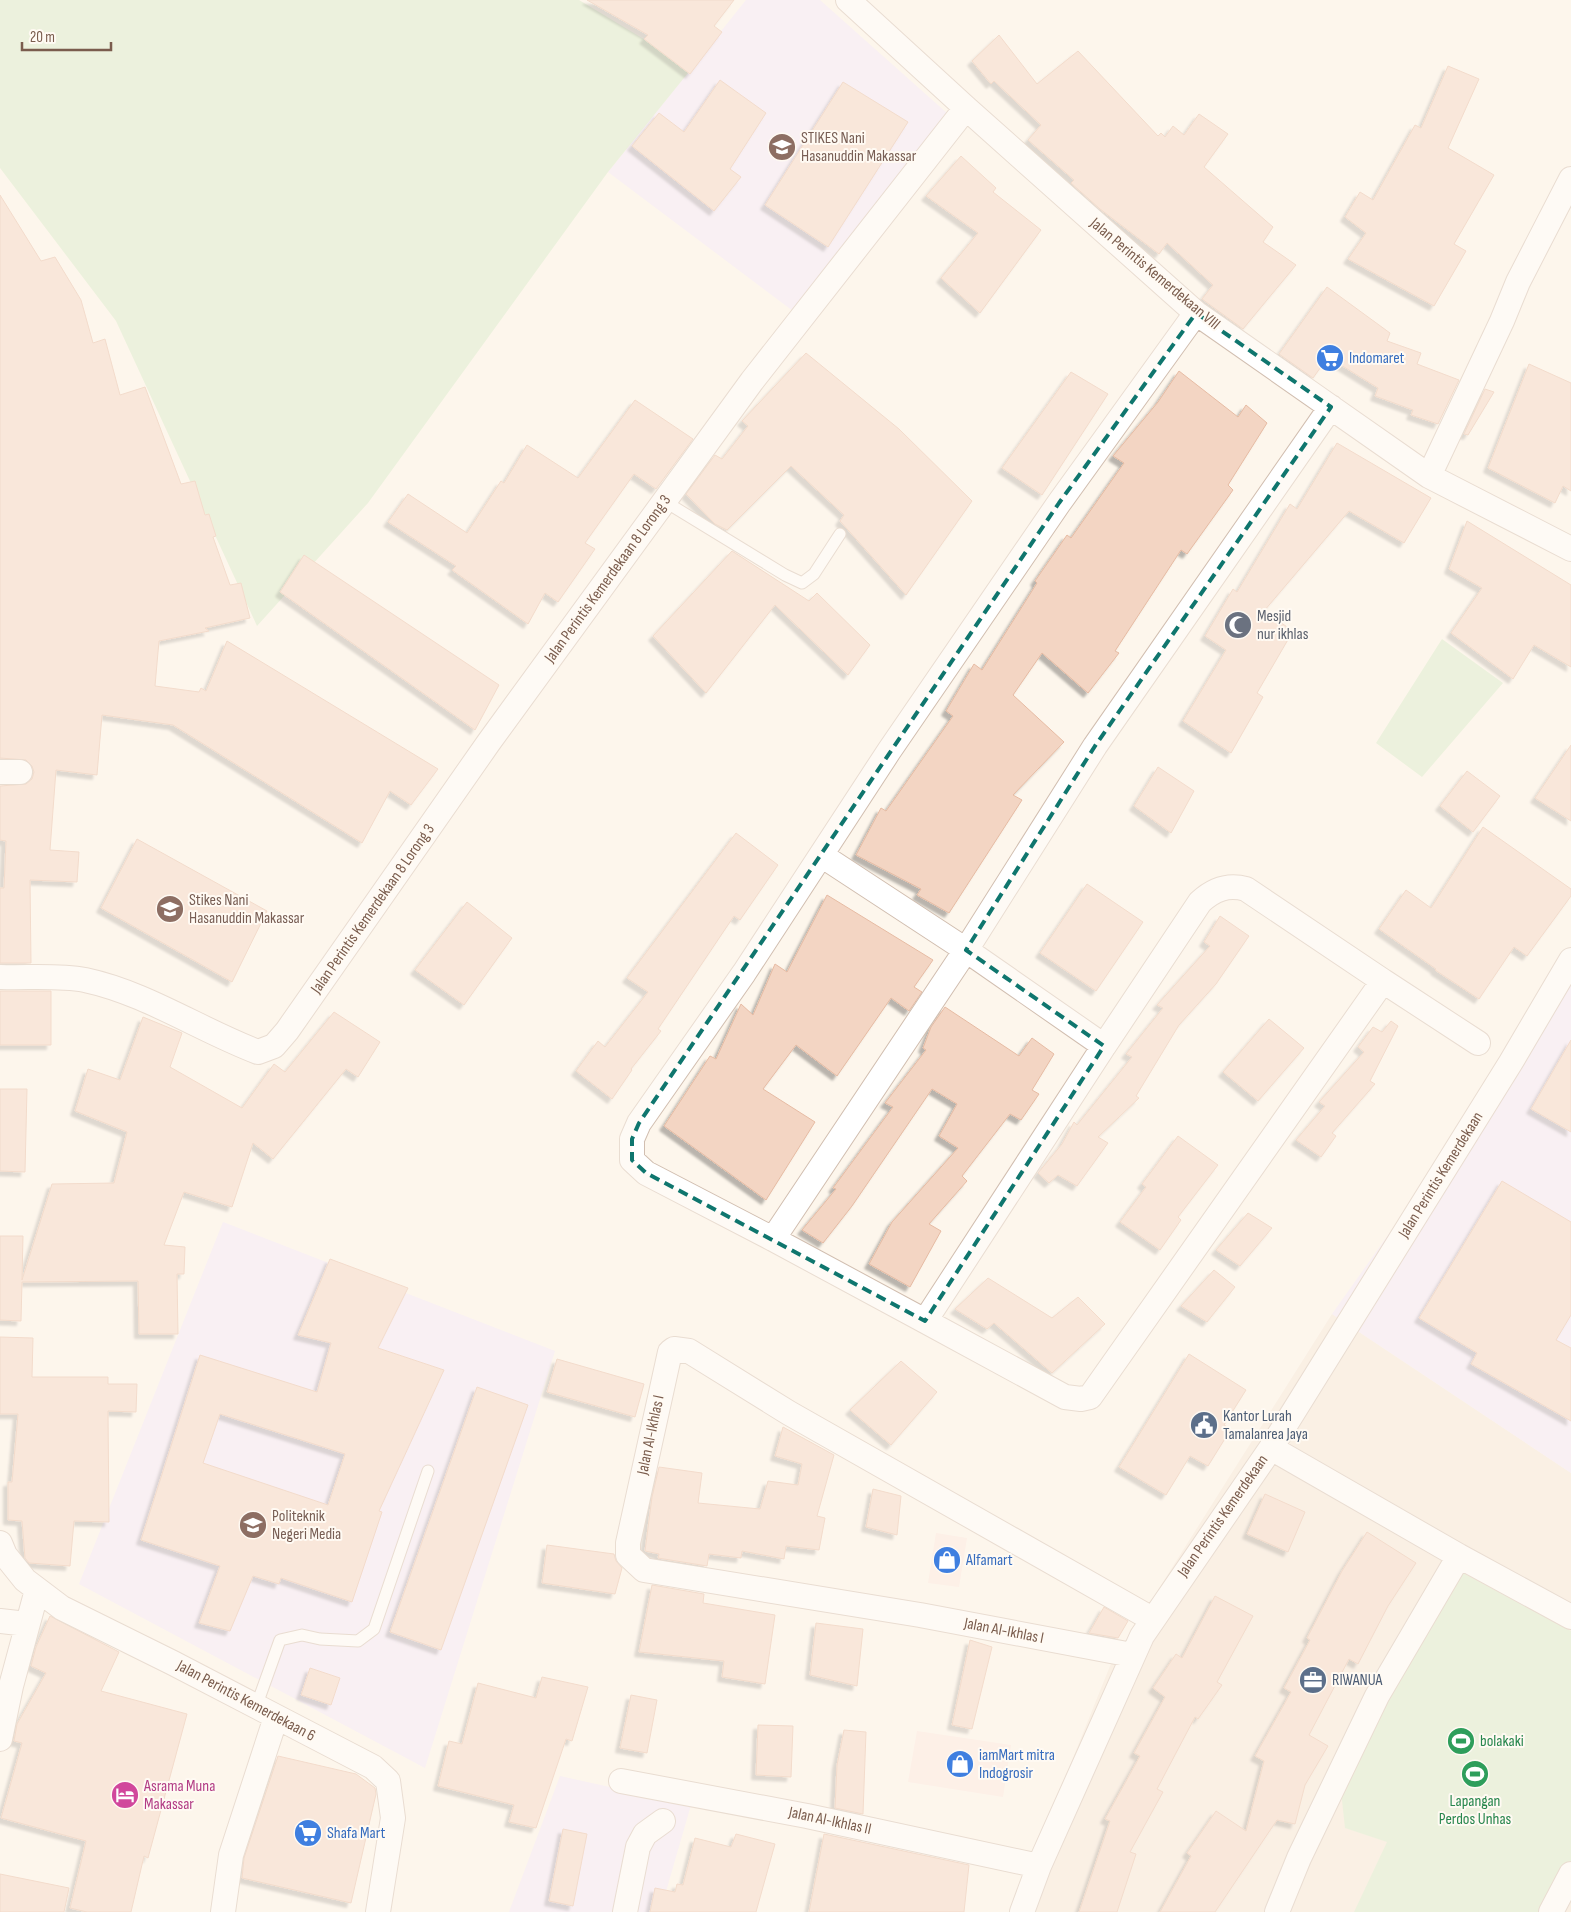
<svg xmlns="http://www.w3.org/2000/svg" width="1571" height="1912" viewBox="0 0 1571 1912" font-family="'Sofia Sans Condensed',sans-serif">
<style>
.residential{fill:#f5e8da}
.commercial{fill:#fde8e0}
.education{fill:#f3e8fa}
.green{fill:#d8ecc9}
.building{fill:#f3d5c3;stroke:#e6bba3;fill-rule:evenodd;filter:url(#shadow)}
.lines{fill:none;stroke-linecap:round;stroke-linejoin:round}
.lane-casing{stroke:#d1beb0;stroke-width:13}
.street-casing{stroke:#d1beb0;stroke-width:26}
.lane{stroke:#fff;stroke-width:11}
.street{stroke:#fff;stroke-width:24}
.marked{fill:none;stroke:#0f766e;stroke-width:4;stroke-dasharray:10 6;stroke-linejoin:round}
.labels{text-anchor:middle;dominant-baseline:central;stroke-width:4;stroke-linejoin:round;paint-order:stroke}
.education-label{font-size:16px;fill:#785e54;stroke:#fffaf3;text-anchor:start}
.street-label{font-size:16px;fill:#7a5c4d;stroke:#fffaf3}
.shop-label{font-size:16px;fill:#366cbe;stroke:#fffaf3;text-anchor:start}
.worship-label{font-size:16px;fill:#5b616d;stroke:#fffaf3;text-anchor:start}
.service-label{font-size:16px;fill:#4e5e75;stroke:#fffaf3;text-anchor:start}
.leisure-label{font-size:16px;fill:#27864d;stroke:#fffaf3;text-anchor:start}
.hotel-label{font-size:16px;fill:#b23c85;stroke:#fffaf3;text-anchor:start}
</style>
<defs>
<filter id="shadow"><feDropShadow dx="-4.5" dy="4.5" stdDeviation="1" flood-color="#0004"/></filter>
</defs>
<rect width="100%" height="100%" fill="#fdf6ec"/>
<path class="residential" d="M1332,1314L1571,1473V1912H1011L1110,1666Z"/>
<path class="commercial" d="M936,1533L967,1538L959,1587L928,1583Z
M917,1731L1011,1745L1003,1797L908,1782Z"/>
<path class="education" d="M746,0H820L957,122L793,311L608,172Z
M1571,977V1473L1332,1314Z
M223,1222L555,1351L425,1768L79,1584Z
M560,1776L691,1805L660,1912H509Z"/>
<path class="green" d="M0,0H579L692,68L608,172L368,503L257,626L116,321L0,168Z
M1442,639L1503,683L1422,777L1376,743Z
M1448,1565L1571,1631V1886L1555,1912H1354L1387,1842L1345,1828L1340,1782Z"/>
<path class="building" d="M587,0H734L714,26L722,32L690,74L644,39L648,35Z
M999,35L1037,84L1078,51L1158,136L1161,133L1165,137L1173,126L1184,135L1199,114L1228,134L1204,167L1273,227L1263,242L1296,265L1243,329L1202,299L1213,285L1167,243L1159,254L1100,209L1071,183L1074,180L1028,140L1041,125L994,81L991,84L972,61Z
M1448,66L1479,79L1448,148L1494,175L1454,244L1466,251L1434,306L1348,259L1366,233L1345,217L1360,192L1373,200L1415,125L1421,128Z
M720,80L766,113L730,169L741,177L714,211L632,146L659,113L684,132Z
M843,82L908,122L828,247L765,205Z
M961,156L996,188L993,192L1041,230L980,313L941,278L978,233L926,196Z
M0,195L41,261L55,257L81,300L93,343L105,339L120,395L145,387L181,484L195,481L205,515L209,514L216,536L213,537L230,585L241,583L250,618L205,628L209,631L159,641L155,686L199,692L201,688L206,691L227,641L438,769L411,805L390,791L362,843L173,725L102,715L97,775L56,770L50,850L79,852L77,882L30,880L31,963H0V888H4L6,841L0,840V786L26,784L32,779L34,772L32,766L26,760L0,758Z
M1327,287L1390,333L1387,341L1421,353L1417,364L1459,380L1438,424L1411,415L1413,410L1375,396L1378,388L1328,357L1313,378L1279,354Z
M806,353L899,429L972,501L906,595L840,521L844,515L791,466L727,530L715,524L686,494L715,455L722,459L748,426L742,421Z
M1529,364L1571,383V491L1563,486L1555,503L1488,468Z
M1179,371L1238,417L1246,405L1267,423L1228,485L1233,490L1187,554L1181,550L1115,651L1119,653L1088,693L1042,653L1013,695L1064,742L1013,795L1022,800L949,913L917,895L921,889L856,855L881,808L886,811L953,716L946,711L974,664L982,670L1037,583L1035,581L1067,535L1071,538L1124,463L1113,456L1158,402Z
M1071,372L1108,394L1042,495L1002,468Z
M1485,389L1494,392L1468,435L1464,434Z
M635,400L693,439L656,489L634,474L585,543L595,549L558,602L545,593L528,624L452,570L456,566L388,522L408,494L467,533L501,481L504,483L527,445L578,478Z
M1337,443L1431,498L1404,543L1349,511L1264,611L1293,631L1257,693L1263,697L1231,753L1183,721L1226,650L1205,636L1233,589L1237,592L1290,504L1297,509Z
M1467,521L1571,585V667L1534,645L1513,679L1451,633L1482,588L1449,569Z
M732,551L809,601L817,593L870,645L848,675L775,605L706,693L653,636Z
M304,555L499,685L475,730L280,592Z
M1571,745V821L1535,798Z
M1158,767L1194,791L1171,833L1134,806Z
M1467,771L1500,796L1473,832L1440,806Z
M1483,827L1571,889V896L1527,956L1514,947L1479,999L1435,970L1436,969L1379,929L1406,890L1431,908Z
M736,833L778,865L740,920L734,916L658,1029L661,1031L631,1069L632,1070L612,1099L576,1071L598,1041L605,1047L648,992L627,978Z
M137,839L267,911L232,982L101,908Z
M1087,884L1143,922L1096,991L1040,953Z
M827,895L933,960L914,987L922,992L909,1011L891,998L837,1076L796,1045L763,1089L815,1122L766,1200L664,1126L710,1056L716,1059L741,1004L753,1015L775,964L787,972Z
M467,902L512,938L464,1005L415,970Z
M1220,916L1249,936L1216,984L1179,1025L1136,1096L1139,1098L1098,1137L1108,1143L1077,1186L1058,1175L1049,1183L1038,1173L1062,1144L1074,1122L1077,1125L1132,1057L1126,1054L1163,1008L1157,1005L1210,946L1204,942Z
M0,991H51V1045H0Z
M945,1007L1019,1056L1032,1038L1054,1054L1032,1090L1039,1094L1021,1120L1010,1114L962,1176L967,1181L929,1224L941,1231L910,1287L869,1264L892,1222L958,1148L939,1136L957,1104L932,1089L852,1206L823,1243L802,1230L836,1189L833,1188L893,1107L885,1103L926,1050L923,1048L931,1027Z
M334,1012L380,1042L358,1077L346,1069L273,1159L253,1143L232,1207L184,1192L164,1245L185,1247L184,1274H177L178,1334H139L138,1281L22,1282L21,1321L0,1320V1236H23L22,1280L52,1184L114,1183L127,1132L75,1111L88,1069L120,1080L143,1017L182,1033L170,1067L242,1108L274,1064L285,1072Z
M1269,1019L1304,1048L1258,1101L1223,1072Z
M1391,1021L1398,1026L1370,1081L1375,1084L1332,1133L1336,1136L1321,1157L1296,1140L1325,1106L1319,1102L1364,1052L1358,1047L1373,1027L1382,1032Z
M1571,1040V1132L1531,1109Z
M0,1089H27L25,1172L0,1171Z
M1178,1136L1218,1165L1178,1217L1181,1220L1160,1250L1120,1222L1146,1187L1142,1184Z
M1502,1181L1571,1222V1315L1556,1340L1571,1348V1421L1471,1364L1477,1353L1419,1318Z
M1248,1213L1272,1228L1240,1266L1216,1250Z
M330,1259L408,1288L378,1348L444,1370L379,1511L382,1512L352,1602L281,1578L279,1584L253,1576L230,1631L199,1623L220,1566L141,1540L200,1355L317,1392L331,1343L298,1335ZM220,1414L345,1454L328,1505L203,1463Z
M1214,1270L1235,1287L1207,1322L1181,1306Z
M988,1278L1052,1318L1078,1297L1105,1324L1052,1373L994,1323L987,1329L955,1309Z
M0,1337L33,1338L32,1377H108V1384H137L136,1412L108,1411L109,1522L74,1521L70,1566L29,1563L25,1558L22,1521L8,1520V1482H12L18,1414H0Z
M1189,1354L1246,1390L1224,1425L1231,1429L1208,1466L1190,1456L1166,1495L1119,1467Z
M557,1359L644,1384L635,1417L547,1392Z
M901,1361L937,1392L891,1445L850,1410Z
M477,1387L528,1405L441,1650L390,1632Z
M783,1427L834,1455L817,1516L825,1518L819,1550L786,1546L784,1559L742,1551L741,1558L709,1554L707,1566L658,1558L659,1554L645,1551L652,1497L659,1467L702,1473L698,1503L760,1509L768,1481L798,1485L802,1464L775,1456Z
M873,1489L901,1496L897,1535L866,1527Z
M1265,1494L1305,1512L1288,1552L1247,1534Z
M1367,1532L1416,1563L1388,1606L1358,1664L1349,1659L1309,1735L1328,1746L1305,1785L1295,1824L1277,1820L1215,1912H1160L1191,1856L1187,1853L1216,1811L1246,1831L1264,1761L1255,1756L1291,1692L1284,1688L1310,1640L1307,1638L1342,1571Z
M547,1545L614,1554L616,1561L622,1568L615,1594L542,1583Z
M652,1585L704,1594L703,1603L775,1615L765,1684L722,1677L724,1661L639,1652Z
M1215,1596L1253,1616L1217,1682L1222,1685L1198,1719L1195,1717L1157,1789L1163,1792L1130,1852L1136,1854L1117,1912H1079L1110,1821L1105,1819L1140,1756L1134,1753L1165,1697L1153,1688L1176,1654L1182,1658Z
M1104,1607L1128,1621L1118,1638L1089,1633Z
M50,1616L119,1652L101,1691L187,1714L148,1858L144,1856L131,1912H87L70,1908L86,1841L1,1818L22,1743L14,1741L17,1724L46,1673L31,1666L36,1647Z
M816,1623L863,1629L857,1686L810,1675Z
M970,1640L992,1647L972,1729L952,1725Z
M310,1668L340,1678L331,1705L301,1695Z
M542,1677L588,1687L572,1741L566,1739L536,1828L509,1822L514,1805L438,1786L449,1741L462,1744L478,1683L536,1698Z
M631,1695L657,1700L647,1753L620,1748Z
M758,1725L793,1726L791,1777L756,1775Z
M844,1730L866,1732L863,1814L835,1808L837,1765Z
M278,1756L356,1774L375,1788L376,1794L351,1903L242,1878L244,1858Z
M563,1829L587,1834L573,1906L549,1901Z
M736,1834L775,1844L756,1912H650L655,1888L675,1892L677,1884L683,1885L695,1838L731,1847Z
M824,1834L969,1865L964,1912H809Z
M0,1874L69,1888L64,1912H0Z"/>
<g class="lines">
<defs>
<path id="lane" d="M664,501L785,575L802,583L814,574L840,534
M256,1707L280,1640L302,1635L320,1639L358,1641L374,1629L428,1471"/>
<path id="street" d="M848,0L966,108L1196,313L1429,476L1571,549
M1196,313L1059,503L889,751L744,973L639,1123L632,1139V1160L646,1173L773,1239L966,950L1095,746L1331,407
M1429,476L1502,321L1518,282L1571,179
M0,772H20
M0,977C28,978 58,975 85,980C146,993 200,1030 258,1052L274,1046L287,1031L489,742L752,381L966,108
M1383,981L1478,1043
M773,1239L925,1321L1104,1046L966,950L821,855
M925,1321L1065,1397L1081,1399L1090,1397L1383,981L1246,889C1228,884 1214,889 1200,902L1104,1046
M1271,1448L1459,1556L1571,1617
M0,1543L5,1555L25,1580L62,1608L173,1663L373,1767L388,1781L393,1818L378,1912
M0,1621L27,1624
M1132,1655L920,1615L644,1570L628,1555V1543L670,1352L674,1349L689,1351L789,1413L1152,1619
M0,1739L11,1686L37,1590
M621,1781L807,1816L1039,1866
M223,1912L231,1855L276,1717
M625,1912L638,1847L645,1834L663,1821
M1022,1912L1039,1866L1142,1636L1271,1448L1511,1062L1571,960
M1277,1912L1299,1858L1377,1696L1459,1556
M1551,1912L1571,1874"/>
</defs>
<use href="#lane" class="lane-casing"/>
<use href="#street" class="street-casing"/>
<use href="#lane" class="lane"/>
<use href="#street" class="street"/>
</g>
<path d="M0 0H1571V1912H0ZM1196,313L1331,407L1095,746L966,950L1104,1046L925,1321L646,1173L632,1160V1139L639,1123L1059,503Z" fill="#fdf6ec" fill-opacity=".55" fill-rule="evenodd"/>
<path class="marked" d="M1196,313L1331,407L1095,746L966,950L1104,1046L925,1321L646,1173L632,1160V1139L639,1123L1059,503Z"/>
<defs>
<symbol id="university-disc" viewBox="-11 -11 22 22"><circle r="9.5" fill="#8d6e63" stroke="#fffaf3"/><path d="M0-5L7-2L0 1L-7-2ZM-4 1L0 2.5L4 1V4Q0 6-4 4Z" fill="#fff"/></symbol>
<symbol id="supermarket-disc" viewBox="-11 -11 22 22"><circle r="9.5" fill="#3f7fe0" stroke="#fffaf3"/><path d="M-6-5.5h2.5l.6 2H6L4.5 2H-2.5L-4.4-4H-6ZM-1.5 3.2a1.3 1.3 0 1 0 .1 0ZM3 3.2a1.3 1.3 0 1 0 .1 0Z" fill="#fff"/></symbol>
<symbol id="mosque-disc" viewBox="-11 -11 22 22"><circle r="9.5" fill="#6b7280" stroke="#fffaf3"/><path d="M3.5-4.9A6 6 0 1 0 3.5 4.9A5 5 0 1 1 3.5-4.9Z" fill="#fff"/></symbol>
<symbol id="civic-disc" viewBox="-11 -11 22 22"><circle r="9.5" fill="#5c6f8a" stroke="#fffaf3"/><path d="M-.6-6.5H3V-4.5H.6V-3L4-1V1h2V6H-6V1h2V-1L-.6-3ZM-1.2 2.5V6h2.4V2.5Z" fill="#fff"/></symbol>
<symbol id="shop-disc" viewBox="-11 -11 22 22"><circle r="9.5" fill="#3f7fe0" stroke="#fffaf3"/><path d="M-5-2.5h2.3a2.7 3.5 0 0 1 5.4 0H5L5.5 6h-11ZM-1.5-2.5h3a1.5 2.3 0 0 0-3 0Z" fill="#fff"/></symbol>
<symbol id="office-disc" viewBox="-11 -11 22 22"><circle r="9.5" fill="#5c6f8a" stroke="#fffaf3"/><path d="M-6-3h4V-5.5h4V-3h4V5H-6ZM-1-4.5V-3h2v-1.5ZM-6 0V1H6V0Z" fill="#fff"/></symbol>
<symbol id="stadium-disc" viewBox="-11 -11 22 22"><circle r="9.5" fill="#2e9e5b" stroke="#fffaf3"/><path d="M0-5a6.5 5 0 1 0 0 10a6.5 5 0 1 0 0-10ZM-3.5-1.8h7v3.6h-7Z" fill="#fff"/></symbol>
<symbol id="hotel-disc" viewBox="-11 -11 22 22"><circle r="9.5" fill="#d1479c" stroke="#fffaf3"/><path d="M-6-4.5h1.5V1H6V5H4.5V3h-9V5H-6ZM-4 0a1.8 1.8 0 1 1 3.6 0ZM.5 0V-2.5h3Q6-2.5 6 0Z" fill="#fff"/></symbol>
</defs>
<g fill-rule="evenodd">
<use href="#university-disc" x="766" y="131" width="32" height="32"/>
<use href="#supermarket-disc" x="1314" y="342" width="32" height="32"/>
<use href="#mosque-disc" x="1222" y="609" width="32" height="32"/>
<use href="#university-disc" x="154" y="893" width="32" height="32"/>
<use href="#civic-disc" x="1188" y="1409" width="32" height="32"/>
<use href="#university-disc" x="237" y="1509" width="32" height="32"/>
<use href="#shop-disc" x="931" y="1544" width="32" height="32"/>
<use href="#office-disc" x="1297" y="1664" width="32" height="32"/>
<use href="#stadium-disc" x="1445" y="1725" width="32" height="32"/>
<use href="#shop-disc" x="944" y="1748" width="32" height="32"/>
<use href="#stadium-disc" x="1459" y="1758" width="32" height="32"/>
<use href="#hotel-disc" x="109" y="1779" width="32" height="32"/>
<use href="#supermarket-disc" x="292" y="1817" width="32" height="32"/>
</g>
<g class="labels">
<g class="education-label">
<text x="801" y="138">STIKES Nani<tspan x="801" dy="18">Hasanuddin Makassar</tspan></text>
<text x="189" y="900">Stikes Nani<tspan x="189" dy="18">Hasanuddin Makassar</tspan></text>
<text x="272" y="1516">Politeknik<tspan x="272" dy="18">Negeri Media</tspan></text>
</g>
<g class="street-label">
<text transform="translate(1155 274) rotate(40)">Jalan Perintis Kemerdekaan VIII</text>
<text transform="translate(608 579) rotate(-54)">Jalan Perintis Kemerdekaan 8 Lorong 3</text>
<text transform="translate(373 909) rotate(-55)">Jalan Perintis Kemerdekaan 8 Lorong 3</text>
<text transform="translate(1441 1175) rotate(-58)">Jalan Perintis Kemerdekaan</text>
<text transform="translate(651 1435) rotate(-78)">Jalan Al-Ikhlas I</text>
<text transform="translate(1223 1516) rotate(-55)">Jalan Perintis Kemerdekaan</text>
<text transform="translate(1004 1631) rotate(11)">Jalan Al-Ikhlas I</text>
<text transform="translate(246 1701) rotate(28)">Jalan Perintis Kemerdekaan 6</text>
<text transform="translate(830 1821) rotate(12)">Jalan Al-Ikhlas II</text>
</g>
<g class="shop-label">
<text x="1349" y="358">Indomaret</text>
<text x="966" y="1560">Alfamart</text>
<text x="979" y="1755">iamMart mitra<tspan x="979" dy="18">Indogrosir</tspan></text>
<text x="327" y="1833">Shafa Mart</text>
</g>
<g class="worship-label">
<text x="1257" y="616">Mesjid<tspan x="1257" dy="18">nur ikhlas</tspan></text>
</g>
<g class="service-label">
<text x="1223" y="1416">Kantor Lurah<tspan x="1223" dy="18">Tamalanrea Jaya</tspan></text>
<text x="1332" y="1680">RIWANUA</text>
</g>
<g class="leisure-label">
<text x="1480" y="1741">bolakaki</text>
<text x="1475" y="1801" text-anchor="middle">Lapangan<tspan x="1475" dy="18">Perdos Unhas</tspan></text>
</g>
<g class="hotel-label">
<text x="144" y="1786">Asrama Muna<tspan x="144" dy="18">Makassar</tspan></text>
</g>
</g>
<path d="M22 42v8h89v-8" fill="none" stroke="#7a5c4d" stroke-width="2.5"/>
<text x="30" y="42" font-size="15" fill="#7a5c4d" stroke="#fffaf3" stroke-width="4" paint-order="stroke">20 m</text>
</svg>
